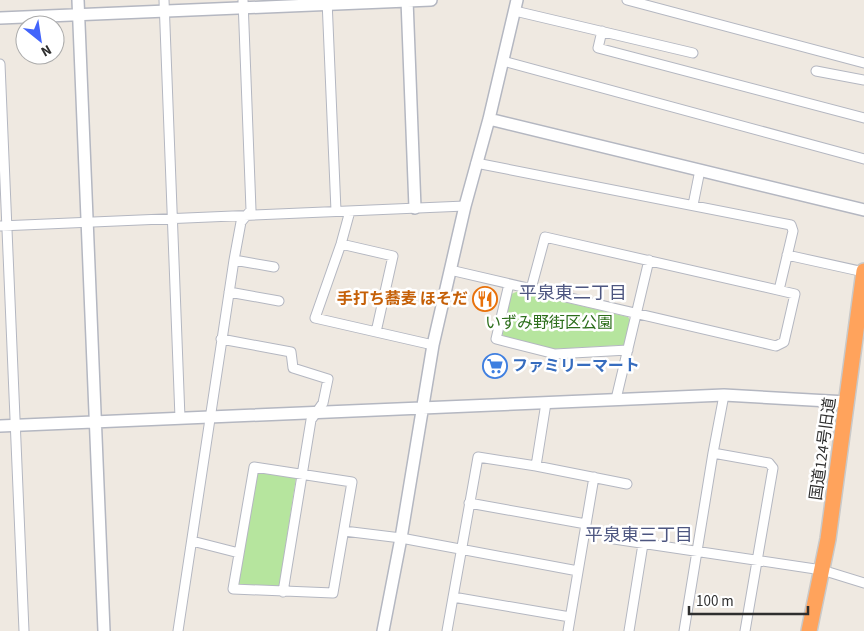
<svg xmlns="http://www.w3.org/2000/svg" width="864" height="631" viewBox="0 0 864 631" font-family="'Source Sans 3','Noto Sans JP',sans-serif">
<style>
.green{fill:#b6e59e}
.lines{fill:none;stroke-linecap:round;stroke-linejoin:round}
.street-casing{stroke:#b4b7c1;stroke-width:11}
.secondary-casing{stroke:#b4b7c1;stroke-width:14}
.highway-casing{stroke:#c9c9c9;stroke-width:18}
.street{stroke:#fff;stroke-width:9}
.secondary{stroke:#fff;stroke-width:11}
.highway{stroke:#ffa35c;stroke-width:15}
.labels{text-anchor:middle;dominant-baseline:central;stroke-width:5;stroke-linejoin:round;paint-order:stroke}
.food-label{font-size:16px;font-weight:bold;fill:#c56008;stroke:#fff;text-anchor:end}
.park-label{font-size:16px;fill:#2c6e1b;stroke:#fff}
.shop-label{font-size:16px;font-weight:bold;fill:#366cbe;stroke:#fff;text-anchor:start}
.street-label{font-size:16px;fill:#2e2e2e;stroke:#fff}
.neighbourhood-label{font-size:18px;fill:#4d5680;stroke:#fff}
</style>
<rect width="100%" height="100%" fill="#efe9e1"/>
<path class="green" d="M519,291L628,317L630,320L624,345L553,349L505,337L502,334L511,294Z
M256,471L296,478L279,588L238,586Z"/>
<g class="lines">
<defs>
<path id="street" d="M164,0L180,418
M327,0L336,211
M627,0L864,63
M515,11L693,53
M602,31L598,48L864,118
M503,61L864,159
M0,64L24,631
M816,71L864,80
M476,163L791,225L793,231L779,290
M693,205L700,170
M350,211L341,244L315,318L433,345
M0,226L465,206
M341,244L393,256L376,332
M787,255L864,272
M234,260L274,267
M450,270L776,346L784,342L795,294L545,237L531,289
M509,284L496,339L555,354L628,350
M229,292L279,301
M221,339L291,352L293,368L328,379L323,403L311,420L283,592
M616,399L649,260
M713,453L769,463L773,468L745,631
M536,466L546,403
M254,467L352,482L333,593L233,589Z
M469,503L586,524
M344,531L401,538L578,571
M614,539L822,570L864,583
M192,541L239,553
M453,597L570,617
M178,631L234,260L241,222L251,210L243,0
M447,631L478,457L536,466L627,484
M568,631L594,477
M629,631L643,544
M684,631L713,453L724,395"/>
<path id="secondary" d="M78,0L104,631
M407,0L415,208
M0,18L431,0
M489,119L864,210
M0,426L724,395L847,402
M383,631L401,538L433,345L465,206L489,119L517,0"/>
<path id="highway" d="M809,631L828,539L864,271"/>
</defs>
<use href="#street" class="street-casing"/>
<use href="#secondary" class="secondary-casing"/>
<use href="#highway" class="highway-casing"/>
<use href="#street" class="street"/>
<use href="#secondary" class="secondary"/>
<use href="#highway" class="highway"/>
</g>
<defs>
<symbol id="restaurant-ring" viewBox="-11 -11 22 22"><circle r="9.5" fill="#fff" stroke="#e8710a" stroke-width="1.5"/><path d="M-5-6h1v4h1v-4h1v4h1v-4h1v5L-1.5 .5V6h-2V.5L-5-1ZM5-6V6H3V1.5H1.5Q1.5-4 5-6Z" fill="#e8710a"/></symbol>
<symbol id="supermarket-ring" viewBox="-11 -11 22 22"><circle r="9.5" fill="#fff" stroke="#3f7fe0" stroke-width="1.5"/><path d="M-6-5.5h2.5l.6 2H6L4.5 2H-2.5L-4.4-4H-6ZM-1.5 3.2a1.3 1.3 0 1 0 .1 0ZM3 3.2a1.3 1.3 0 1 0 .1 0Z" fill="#3f7fe0"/></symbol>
</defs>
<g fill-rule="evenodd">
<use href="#restaurant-ring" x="471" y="285" width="28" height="28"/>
<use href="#supermarket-ring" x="481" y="352" width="28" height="28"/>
</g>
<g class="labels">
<g class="food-label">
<text x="468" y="299">手打ち蕎麦 ほそだ</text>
</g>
<g class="park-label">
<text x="549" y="323">いずみ野街区公園</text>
</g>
<g class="shop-label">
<text x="512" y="366">ファミリーマート</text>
</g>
<g class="street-label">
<text transform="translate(823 449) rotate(-82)">国道124号旧道</text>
</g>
<g class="neighbourhood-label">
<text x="573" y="293">平泉東二丁目</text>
<text x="639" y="535">平泉東三丁目</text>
</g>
</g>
<g transform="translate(40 40) rotate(150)"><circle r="24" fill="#ffffff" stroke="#ababab"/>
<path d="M0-4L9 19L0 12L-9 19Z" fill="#4264fb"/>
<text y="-8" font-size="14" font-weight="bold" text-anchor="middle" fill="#2e2e2e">N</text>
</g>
<path d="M689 606v8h119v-8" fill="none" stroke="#2e2e2e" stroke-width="2.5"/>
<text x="696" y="606" font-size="15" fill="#2e2e2e" stroke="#ffffff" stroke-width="4" paint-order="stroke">100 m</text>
</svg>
